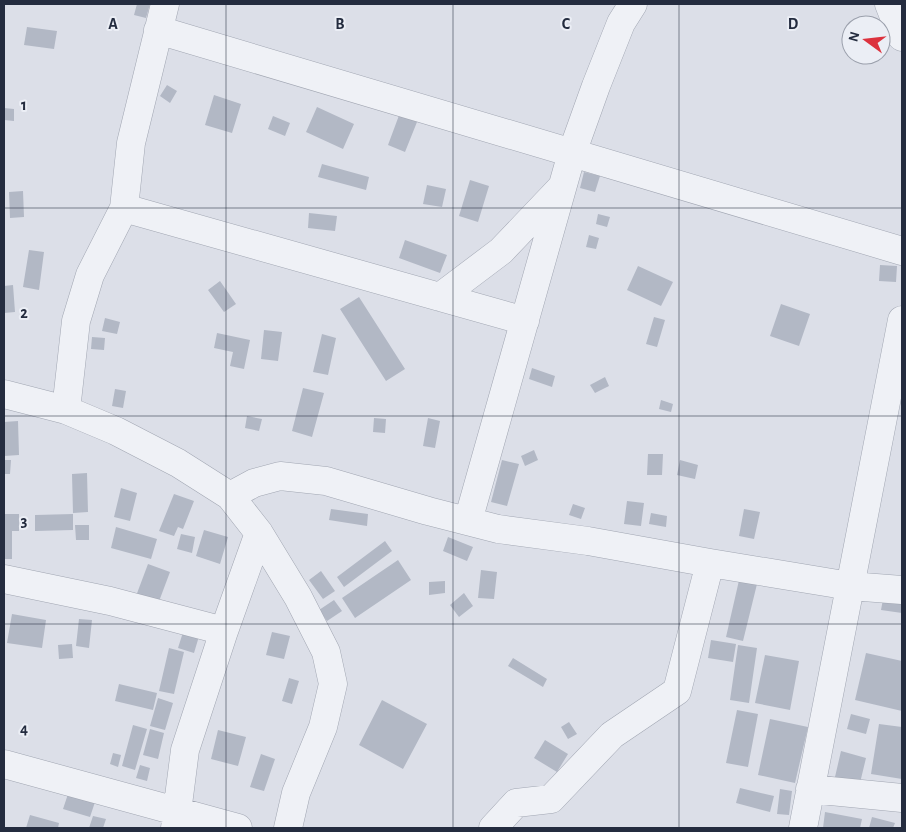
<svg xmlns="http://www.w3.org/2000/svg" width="906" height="832" viewBox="0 0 906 832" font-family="'Alegreya Sans',sans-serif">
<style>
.building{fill:#b2b8c5}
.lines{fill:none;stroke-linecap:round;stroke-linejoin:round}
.minor-casing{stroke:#a1a6b2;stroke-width:29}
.minor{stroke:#eff1f6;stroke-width:28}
.grid{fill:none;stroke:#242c3f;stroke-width:1;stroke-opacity:0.55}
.grid-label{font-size:16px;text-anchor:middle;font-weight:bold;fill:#242c3f;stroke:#ebeef5;stroke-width:4;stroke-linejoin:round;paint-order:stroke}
</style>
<rect width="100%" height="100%" fill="#dcdfe8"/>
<path class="building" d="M137,4H150L146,18L134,15Z
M27,27L57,31L54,49L24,45Z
M167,85L177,91L170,103L160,96Z
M214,95L241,104L232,133L205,125Z
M317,107L354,124L343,149L306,132Z
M4,108L14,109V121L4,120Z
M401,110L419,117L405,152L388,145Z
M273,116L290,123L285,136L268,129Z
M322,164L369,177L366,190L318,177Z
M584,172L600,176L595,192L580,188Z
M470,180L489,186L478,222L459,216Z
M427,185L446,189L442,207L423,204Z
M23,191L24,217L10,218L9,192Z
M309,213L337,216L335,231L308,228Z
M598,214L610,217L607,227L596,224Z
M589,235L599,238L596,249L586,247Z
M405,240L447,255L440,273L399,258Z
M29,250L44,252L39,290L23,287Z
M880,265L897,266L896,282L879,281Z
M638,266L673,282L661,306L627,290Z
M220,281L236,304L224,312L208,290Z
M13,285L15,312L4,313V286Z
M359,297L405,369L386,381L340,309Z
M781,304L810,314L799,346L770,336Z
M654,317L665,320L657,347L646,344Z
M105,318L120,322L117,334L102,331Z
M264,330L282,332L278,361L261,359Z
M217,333L250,340L244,369L230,366L233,352L214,348Z
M322,334L336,338L328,375L313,372Z
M92,337L105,338L104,350L91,349Z
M532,368L555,376L552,387L529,379Z
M605,377L609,386L595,393L590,385Z
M303,388L324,393L312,437L292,431Z
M115,389L126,391L123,408L112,406Z
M661,400L673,404L671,412L659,409Z
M247,416L262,419L259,431L245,428Z
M374,418L386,419L385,433L373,432Z
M428,418L440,421L435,448L423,446Z
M18,421L19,455L4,456V422Z
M534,450L538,460L525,466L521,456Z
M648,454H663L662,475H647Z
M4,460H11L10,474H4Z
M502,460L519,464L507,506L491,502Z
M680,460L698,465L695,479L677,475Z
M87,473L88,512L73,513L72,474Z
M121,488L137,493L130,521L114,517Z
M174,494L194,501L183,529L178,527L174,536L159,531Z
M627,501L644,503L641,526L624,524Z
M573,504L585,508L581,519L569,515Z
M331,509L368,514L367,526L329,520Z
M744,509L760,512L754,539L739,536Z
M651,513L667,516L666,527L649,524Z
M4,514H19V531H12V559H4Z
M73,514V530L35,531V515Z
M75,525H89V540H76Z
M116,527L157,539L151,559L111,548Z
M204,530L228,537L220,564L196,556Z
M181,534L195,537L192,553L177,549Z
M448,537L473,547L467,561L443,551Z
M385,541L392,551L344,587L337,577Z
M398,560L411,580L355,618L342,598Z
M148,564L170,572L158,604L136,596Z
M481,570L497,572L494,599L478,598Z
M321,571L335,591L323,599L309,580Z
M740,576L758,580L743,641L726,637Z
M445,581V593L429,595V582Z
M464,593L473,606L459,617L450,605Z
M884,594L902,597V613L881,610Z
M334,600L342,611L327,621L319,610Z
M12,614L46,620L42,648L7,643Z
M79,619L92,620L89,648L76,646Z
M184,629L200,633L194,653L178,648Z
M272,632L290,636L284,659L266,655Z
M711,640L736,644L733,662L708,658Z
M72,644L73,658L59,659L58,645Z
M738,645L757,648L749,703L730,700Z
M169,648L184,652L174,694L159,691Z
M866,653L902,661V711L855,700Z
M765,655L799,661L790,710L755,703Z
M513,658L547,679L543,687L508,666Z
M289,678L299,681L292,704L282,701Z
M119,684L157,693L153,710L115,701Z
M158,698L173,703L165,730L150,726Z
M382,700L427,724L403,769L359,745Z
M737,710L758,714L748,767L726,763Z
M851,714L870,719L866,734L847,729Z
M770,719L808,727L795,783L758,775Z
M569,722L577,734L568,739L561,727Z
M879,724L902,727V779L871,774Z
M133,725L147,729L135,770L122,766Z
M150,729L164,733L158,759L143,755Z
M218,730L246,737L238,766L211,759Z
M545,740L568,754L557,772L534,758Z
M841,751L866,758L860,783L835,777Z
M113,753L121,755L118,767L110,764Z
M261,754L275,759L264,791L250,787Z
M140,765L150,768L147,781L136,778Z
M740,788L774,796L770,812L736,803Z
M780,789L792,791L789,815L777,814Z
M68,794L95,802L90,817L63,809Z
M825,812L862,819L860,828H823Z
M30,815L59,823L58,828H26Z
M93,816L106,819L103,828H89Z
M872,817L895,823L893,828H869Z"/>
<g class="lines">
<defs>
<path id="minor" d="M889,4L902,37
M158,30L902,251
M124,208L525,321
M440,297L501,251L561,188
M4,394L66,410L116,431L178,463L230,496L259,533L298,597L326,652L333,684L323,727L296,793L288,828
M66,410L76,321L90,275L124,208L131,143L165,4
M230,496L254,483L280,476L326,481L428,511L498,529L588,541L710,563L850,586L902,590
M468,521L572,153L596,86L621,23L633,4
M4,579L110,601L224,631
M4,764L238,828
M810,789L902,798
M175,828L185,750L224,631L259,533
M493,828L516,803L551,799L612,735L677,691L710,563
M803,828L902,320"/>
</defs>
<use href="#minor" class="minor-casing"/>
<use href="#minor" class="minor"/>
</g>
<path class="grid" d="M226,4V828M453,4V828M679,4V828M4,208H902M4,416H902M4,624H902"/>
<g class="grid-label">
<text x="113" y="29">A</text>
<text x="340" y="29">B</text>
<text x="566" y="29">C</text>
<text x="793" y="29">D</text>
<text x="24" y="110">1</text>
<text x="24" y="318">2</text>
<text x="24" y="526">3</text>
<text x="24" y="734">4</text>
</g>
<rect width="906" height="832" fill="none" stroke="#242c3f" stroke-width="10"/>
<g transform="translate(866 40) rotate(285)"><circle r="24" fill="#ebeef5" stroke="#9ba0ac"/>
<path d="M0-4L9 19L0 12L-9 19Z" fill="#dc323e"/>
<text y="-8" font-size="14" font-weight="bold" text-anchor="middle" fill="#242c3f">N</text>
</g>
</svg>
